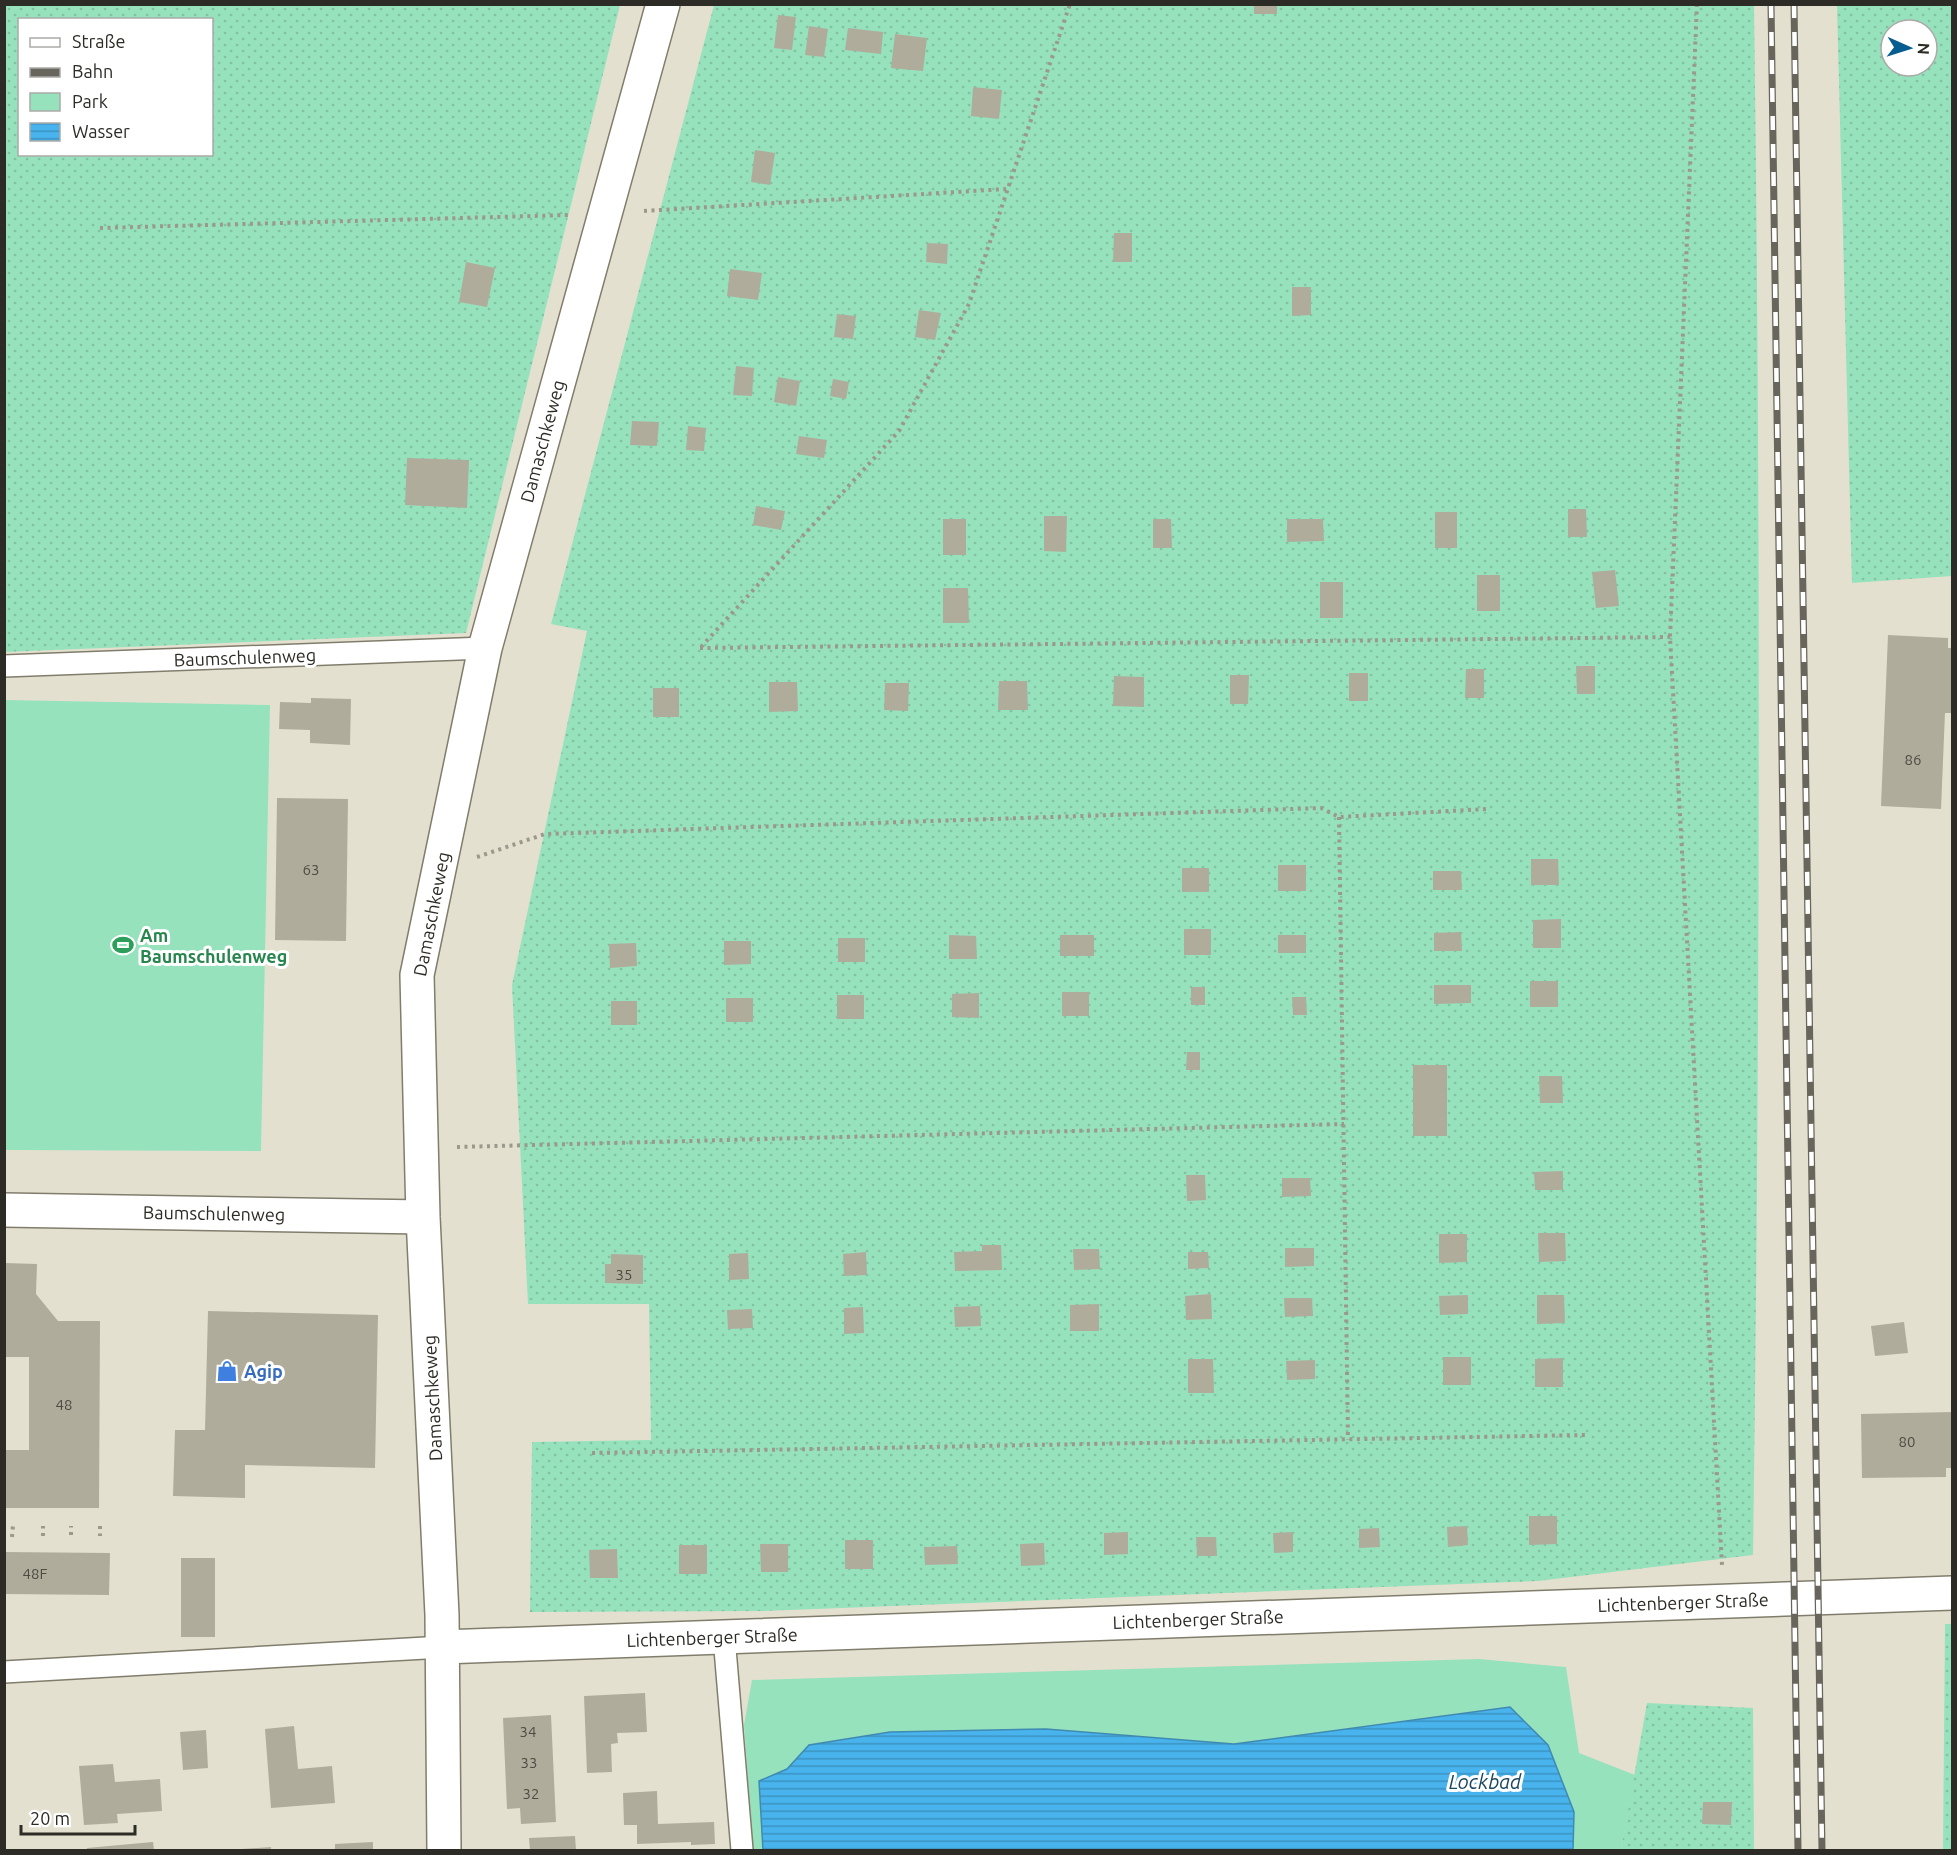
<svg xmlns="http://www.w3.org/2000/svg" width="1957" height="1855" viewBox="0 0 1957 1855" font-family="Ubuntu,sans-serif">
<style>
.green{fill:#96e2bc}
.garden{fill:url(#garden-dots);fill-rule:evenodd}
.water{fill:url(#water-rules);stroke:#408ab1;stroke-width:1.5}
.building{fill:#b0ac9c}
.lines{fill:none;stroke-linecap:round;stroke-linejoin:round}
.service-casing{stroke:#817d6d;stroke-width:24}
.minor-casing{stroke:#817d6d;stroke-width:36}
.path{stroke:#9b988c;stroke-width:4;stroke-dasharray:3 4.5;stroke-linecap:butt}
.service{stroke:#fff;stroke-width:21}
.minor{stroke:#fff;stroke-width:33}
.rail-casing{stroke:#68665c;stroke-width:7}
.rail{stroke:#fff;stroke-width:4.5;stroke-dasharray:14;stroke-linecap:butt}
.labels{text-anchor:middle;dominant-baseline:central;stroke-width:6;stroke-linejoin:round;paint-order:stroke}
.number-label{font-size:15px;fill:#4e4b43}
.street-label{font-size:18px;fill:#2d2b25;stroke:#fff}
.leisure-label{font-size:18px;font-weight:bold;fill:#27864d;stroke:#fff;text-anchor:start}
.shop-label{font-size:18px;font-weight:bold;fill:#366cbe;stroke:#fff;text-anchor:start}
.water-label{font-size:20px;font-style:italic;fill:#1b475f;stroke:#fff}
</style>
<defs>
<pattern id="garden-dots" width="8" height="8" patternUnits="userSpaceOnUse" patternTransform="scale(1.5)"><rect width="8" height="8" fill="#96e2bc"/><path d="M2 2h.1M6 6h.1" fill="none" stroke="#82c2a1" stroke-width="1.8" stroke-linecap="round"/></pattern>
<pattern id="water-rules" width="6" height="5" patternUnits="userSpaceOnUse" patternTransform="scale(1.5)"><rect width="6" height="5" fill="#48b3ed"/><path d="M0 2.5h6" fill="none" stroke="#3c92c0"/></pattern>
</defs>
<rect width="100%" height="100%" fill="#e4e0cf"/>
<path class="green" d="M5,700L270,705L261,1151L5,1150Z
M1479,1659L1566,1667L1579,1753L1635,1775L1621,1850H753L744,1725L752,1680Z"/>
<path class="garden" d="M4,5H620L466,633L5,652ZM20,20H212V154H20Z
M714,5H1754C1761,521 1760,1038 1753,1555L1538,1581L763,1611L530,1612L532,1442L651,1440L649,1304H528L512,985L587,631L551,624Z
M1837,5H1952V576L1852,583ZM1891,30H1927V66H1891Z
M1945,1624H1952V1850H1943Z
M1647,1703L1753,1708L1754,1850H1621Z"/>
<path class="water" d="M1510,1707L1548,1745L1574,1812L1573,1850H763L759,1781L787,1769L809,1745L890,1732L1046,1729L1234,1744Z"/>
<path class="building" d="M1254,4H1277V14H1254Z
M778,15L796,17L792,50L774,48Z
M809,26L828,29L824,57L805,55Z
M848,28L883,32L881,54L845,50Z
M895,34L927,38L923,71L891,68Z
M973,87L1002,90L999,119L971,116Z
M755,150L775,153L770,185L751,182Z
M1114,233H1132V262H1113Z
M927,243L948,244L947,264L926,262Z
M466,262L495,268L487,307L459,302Z
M730,269L762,273L758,300L727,296Z
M1292,287H1311V315L1292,316Z
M919,310L941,313L935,340L915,337Z
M837,314L856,316L853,339L834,337Z
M736,366L754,368L752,396L733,395Z
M778,377L800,381L796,406L774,402Z
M833,379L849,382L846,399L830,396Z
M632,421L659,422L657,446L630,445Z
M688,426L706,428L704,451L686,450Z
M799,436L827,440L824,458L796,454Z
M407,458L469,460L467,508L405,505Z
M756,506L785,511L781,530L753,525Z
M1568,509H1586L1587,537H1568Z
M1435,512H1457V548H1435Z
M1044,516H1067L1066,552L1044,551Z
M943,519H966V555H943Z
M1153,519H1171L1172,548H1153Z
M1287,519H1323L1324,541L1287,542Z
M1615,570L1619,606L1596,608L1592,572Z
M1477,575H1500V611H1477Z
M1320,582H1343V618H1320Z
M943,588H968L969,623H943Z
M1888,635L1948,638V648H1952V713H1945L1941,809L1881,806Z
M1576,666H1595V694H1577Z
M1466,669H1484V698H1465Z
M1349,673H1368V701H1349Z
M1230,675H1249L1248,704H1230Z
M1114,676L1144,677V707L1113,706Z
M999,681H1027L1028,710H998Z
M769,682H797L798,711L769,712Z
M885,683H909L908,711L884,710Z
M653,688H679V717H653Z
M311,698L351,699L350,745L310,743V730L279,729L280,702L311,703Z
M277,798L348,799L346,941L275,940Z
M1531,859H1558L1559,885H1531Z
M1278,865H1306V891H1278Z
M1182,868H1209V892H1182Z
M1433,871H1461L1462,890H1433Z
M1561,919V948H1533V920Z
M1184,929H1211V955H1184Z
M1461,932L1462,951H1434V933Z
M949,935L976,936L977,959H949Z
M1060,935H1094V956H1060Z
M1278,935H1306V953H1278Z
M838,938H865V962H838Z
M724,941H751V964L724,965Z
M636,943L637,966L610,968L609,944Z
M1530,981H1558V1007H1530Z
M1434,985H1471V1003L1434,1004Z
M1191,987H1205V1005H1191Z
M1062,992H1089V1016H1062Z
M979,993V1018L952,1017V994Z
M837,995H864V1019H837Z
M1292,997H1306L1307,1015H1293Z
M726,998H753V1022H726Z
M611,1001H637V1025H611Z
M1187,1052H1200V1070H1186Z
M1413,1065H1447V1136H1413Z
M1539,1076H1562L1563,1103H1540Z
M1563,1171V1190H1535L1534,1172Z
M1186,1175H1205L1206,1200L1187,1201Z
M1282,1178H1310L1311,1196L1282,1197Z
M1538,1233H1565L1566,1261L1539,1262Z
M1439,1234H1467V1262L1439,1263Z
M982,1245H1001L1002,1270L955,1271L954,1252L982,1251Z
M1285,1248H1314V1266L1285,1267Z
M1073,1249H1099L1100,1269L1074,1270Z
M866,1252L867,1275L844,1276L843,1254Z
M1188,1252H1208L1209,1268L1188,1269Z
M748,1253L749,1279L729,1280V1254Z
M611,1254L643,1255V1284L605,1283V1264H611Z
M4,1263L37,1264L36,1294L58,1321H100L99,1508H4V1450H29V1357H4Z
M1211,1294L1212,1319L1186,1320L1185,1296Z
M1468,1295V1314L1440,1315L1439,1296Z
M1537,1295H1564L1565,1323L1537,1324Z
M1284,1298H1312L1313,1316L1285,1317Z
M1099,1304V1331H1070V1305Z
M980,1306L981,1326L955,1327L954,1307Z
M863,1307L864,1333L844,1334V1308Z
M752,1309L753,1328L728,1329L727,1310Z
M208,1311L378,1315L375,1468L245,1465V1498L173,1496L175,1430H205Z
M1904,1322L1908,1353L1875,1356L1871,1326Z
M1443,1357H1471V1385H1443Z
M1563,1358V1387H1535V1359Z
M1188,1359H1213L1214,1393H1188Z
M1315,1360V1379L1287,1380L1286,1361Z
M1952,1412V1468H1946V1477L1862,1478L1861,1414Z
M1529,1516H1557V1544L1529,1545Z
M1467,1526L1468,1545L1448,1547L1447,1527Z
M1379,1528L1380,1547L1359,1548V1529Z
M1128,1532V1554L1104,1555V1533Z
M1293,1532V1552L1274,1553L1273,1533Z
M1196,1537H1216L1217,1556H1197Z
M845,1540H873V1569H845Z
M1044,1543L1045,1565L1021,1566L1020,1544Z
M760,1544H788V1572H761Z
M679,1545H707V1574H679Z
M957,1546L958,1564L925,1565L924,1547Z
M617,1549L618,1578H590L589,1550Z
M4,1552L110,1553L109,1595L4,1594Z
M181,1558H215V1637H181Z
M645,1693L647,1732L617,1733L618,1743L611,1744L612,1772L587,1773L584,1696Z
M551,1715L556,1822L521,1824L520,1808L507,1809L503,1718Z
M294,1726L298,1769L332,1766L335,1803L271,1808L265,1729Z
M206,1730L208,1768L183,1770L180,1732Z
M113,1764L115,1782L160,1779L162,1811L117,1814L118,1823L84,1825L79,1766Z
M657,1791L658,1824L714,1822L715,1844L691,1845V1842L637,1844V1825H624L623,1793Z
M1703,1802H1732L1731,1825L1702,1824Z
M575,1836L576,1850H530L529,1838Z
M153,1842L154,1850H87V1848Z
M373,1842V1850H335V1844Z
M271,1847V1850H241V1849Z"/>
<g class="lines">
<defs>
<path id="service" d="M4,666L485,648
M724,1637L742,1850
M4,1672L443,1647"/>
<path id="minor" d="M4,1210L423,1217
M443,1647L1952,1593
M444,1850L442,1615L423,1217L417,975L485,648L663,4"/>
</defs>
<use href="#service" class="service-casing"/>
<use href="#minor" class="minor-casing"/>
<path class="path" d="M1697,4L1670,637L1722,1565
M644,211L1006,189
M100,228L568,215
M701,647L899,431L969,304L1070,4
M700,648L1670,637
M1339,817L1348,1440
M477,857L545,834L1321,808L1339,817L1487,809
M457,1147L1344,1124
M592,1453L1585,1435
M100,1526V1536
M71,1535V1526
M43,1536V1526
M12,1537L13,1525"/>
<use href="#service" class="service"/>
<use href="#minor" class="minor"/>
<defs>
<path id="rail" d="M1771,4L1798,1850
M1794,4L1822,1850"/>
</defs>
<use href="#rail" class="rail-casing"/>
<use href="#rail" class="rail"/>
</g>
<defs>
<symbol id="stadium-bare" viewBox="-9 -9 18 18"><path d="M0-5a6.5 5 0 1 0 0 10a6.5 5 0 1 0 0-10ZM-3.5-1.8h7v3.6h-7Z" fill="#2e9e5b" stroke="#fff" stroke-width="2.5" paint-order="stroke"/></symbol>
<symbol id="shop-bare" viewBox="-9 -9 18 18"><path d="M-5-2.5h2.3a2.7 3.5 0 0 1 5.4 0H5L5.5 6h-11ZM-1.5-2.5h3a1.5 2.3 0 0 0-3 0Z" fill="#3f7fe0" stroke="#fff" stroke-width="2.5" paint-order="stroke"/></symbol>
</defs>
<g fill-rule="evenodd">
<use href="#stadium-bare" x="108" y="930" width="30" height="30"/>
<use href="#shop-bare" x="212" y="1356" width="30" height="30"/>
</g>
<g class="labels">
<g class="number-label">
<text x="1913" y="759">86</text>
<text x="311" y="869">63</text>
<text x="624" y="1274">35</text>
<text x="64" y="1404">48</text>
<text x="1907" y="1441">80</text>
<text x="35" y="1573">48F</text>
<text x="528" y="1731">34</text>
<text x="529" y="1762">33</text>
<text x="531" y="1793">32</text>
</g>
<g class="street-label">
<text transform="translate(542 441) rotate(-75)">Damaschkeweg</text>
<text transform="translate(245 657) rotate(-2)">Baumschulenweg</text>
<text transform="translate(431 914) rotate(-79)">Damaschkeweg</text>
<text transform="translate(214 1213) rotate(1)">Baumschulenweg</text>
<text transform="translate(432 1398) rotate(-93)">Damaschkeweg</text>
<text transform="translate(1683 1602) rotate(-2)">Lichtenberger Straße</text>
<text transform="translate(1198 1619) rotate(-2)">Lichtenberger Straße</text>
<text transform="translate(712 1637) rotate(-2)">Lichtenberger Straße</text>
</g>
<g class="leisure-label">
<text x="140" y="935">Am<tspan x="140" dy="21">Baumschulenweg</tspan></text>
</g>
<g class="shop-label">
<text x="244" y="1371">Agip</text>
</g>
<g class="water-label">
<text x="1485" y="1781">Lockbad</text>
</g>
</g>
<rect width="1957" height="1855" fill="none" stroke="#2d2b25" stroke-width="12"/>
<rect x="18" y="18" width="195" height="138" fill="#ffffff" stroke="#abaaa8" stroke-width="1.5"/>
<rect x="30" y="38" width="30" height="9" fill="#ffffff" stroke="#abaaa8" stroke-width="1.5"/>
<text x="72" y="48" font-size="18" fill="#2d2b25">Straße</text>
<rect x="30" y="68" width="30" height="9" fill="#68665c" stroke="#abaaa8" stroke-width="1.5"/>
<text x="72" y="78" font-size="18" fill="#2d2b25">Bahn</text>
<rect x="30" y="93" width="30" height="18" fill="#96e2bc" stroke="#abaaa8" stroke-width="1.5"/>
<text x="72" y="108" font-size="18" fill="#2d2b25">Park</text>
<rect x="30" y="123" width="30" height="18" fill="url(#water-rules)" stroke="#abaaa8" stroke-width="1.5"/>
<text x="72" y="138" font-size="18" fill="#2d2b25">Wasser</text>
<g transform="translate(1909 48) rotate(93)"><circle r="28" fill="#ffffff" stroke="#abaaa8" stroke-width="1.5"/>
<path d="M0-4.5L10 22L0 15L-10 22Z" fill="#075d8f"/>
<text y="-9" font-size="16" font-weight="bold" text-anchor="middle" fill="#2d2b25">N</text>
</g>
<path d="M21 1825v9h114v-9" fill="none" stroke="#2d2b25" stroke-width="3"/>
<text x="30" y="1825" font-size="18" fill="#2d2b25" stroke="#ffffff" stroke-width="4.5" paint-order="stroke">20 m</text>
</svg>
